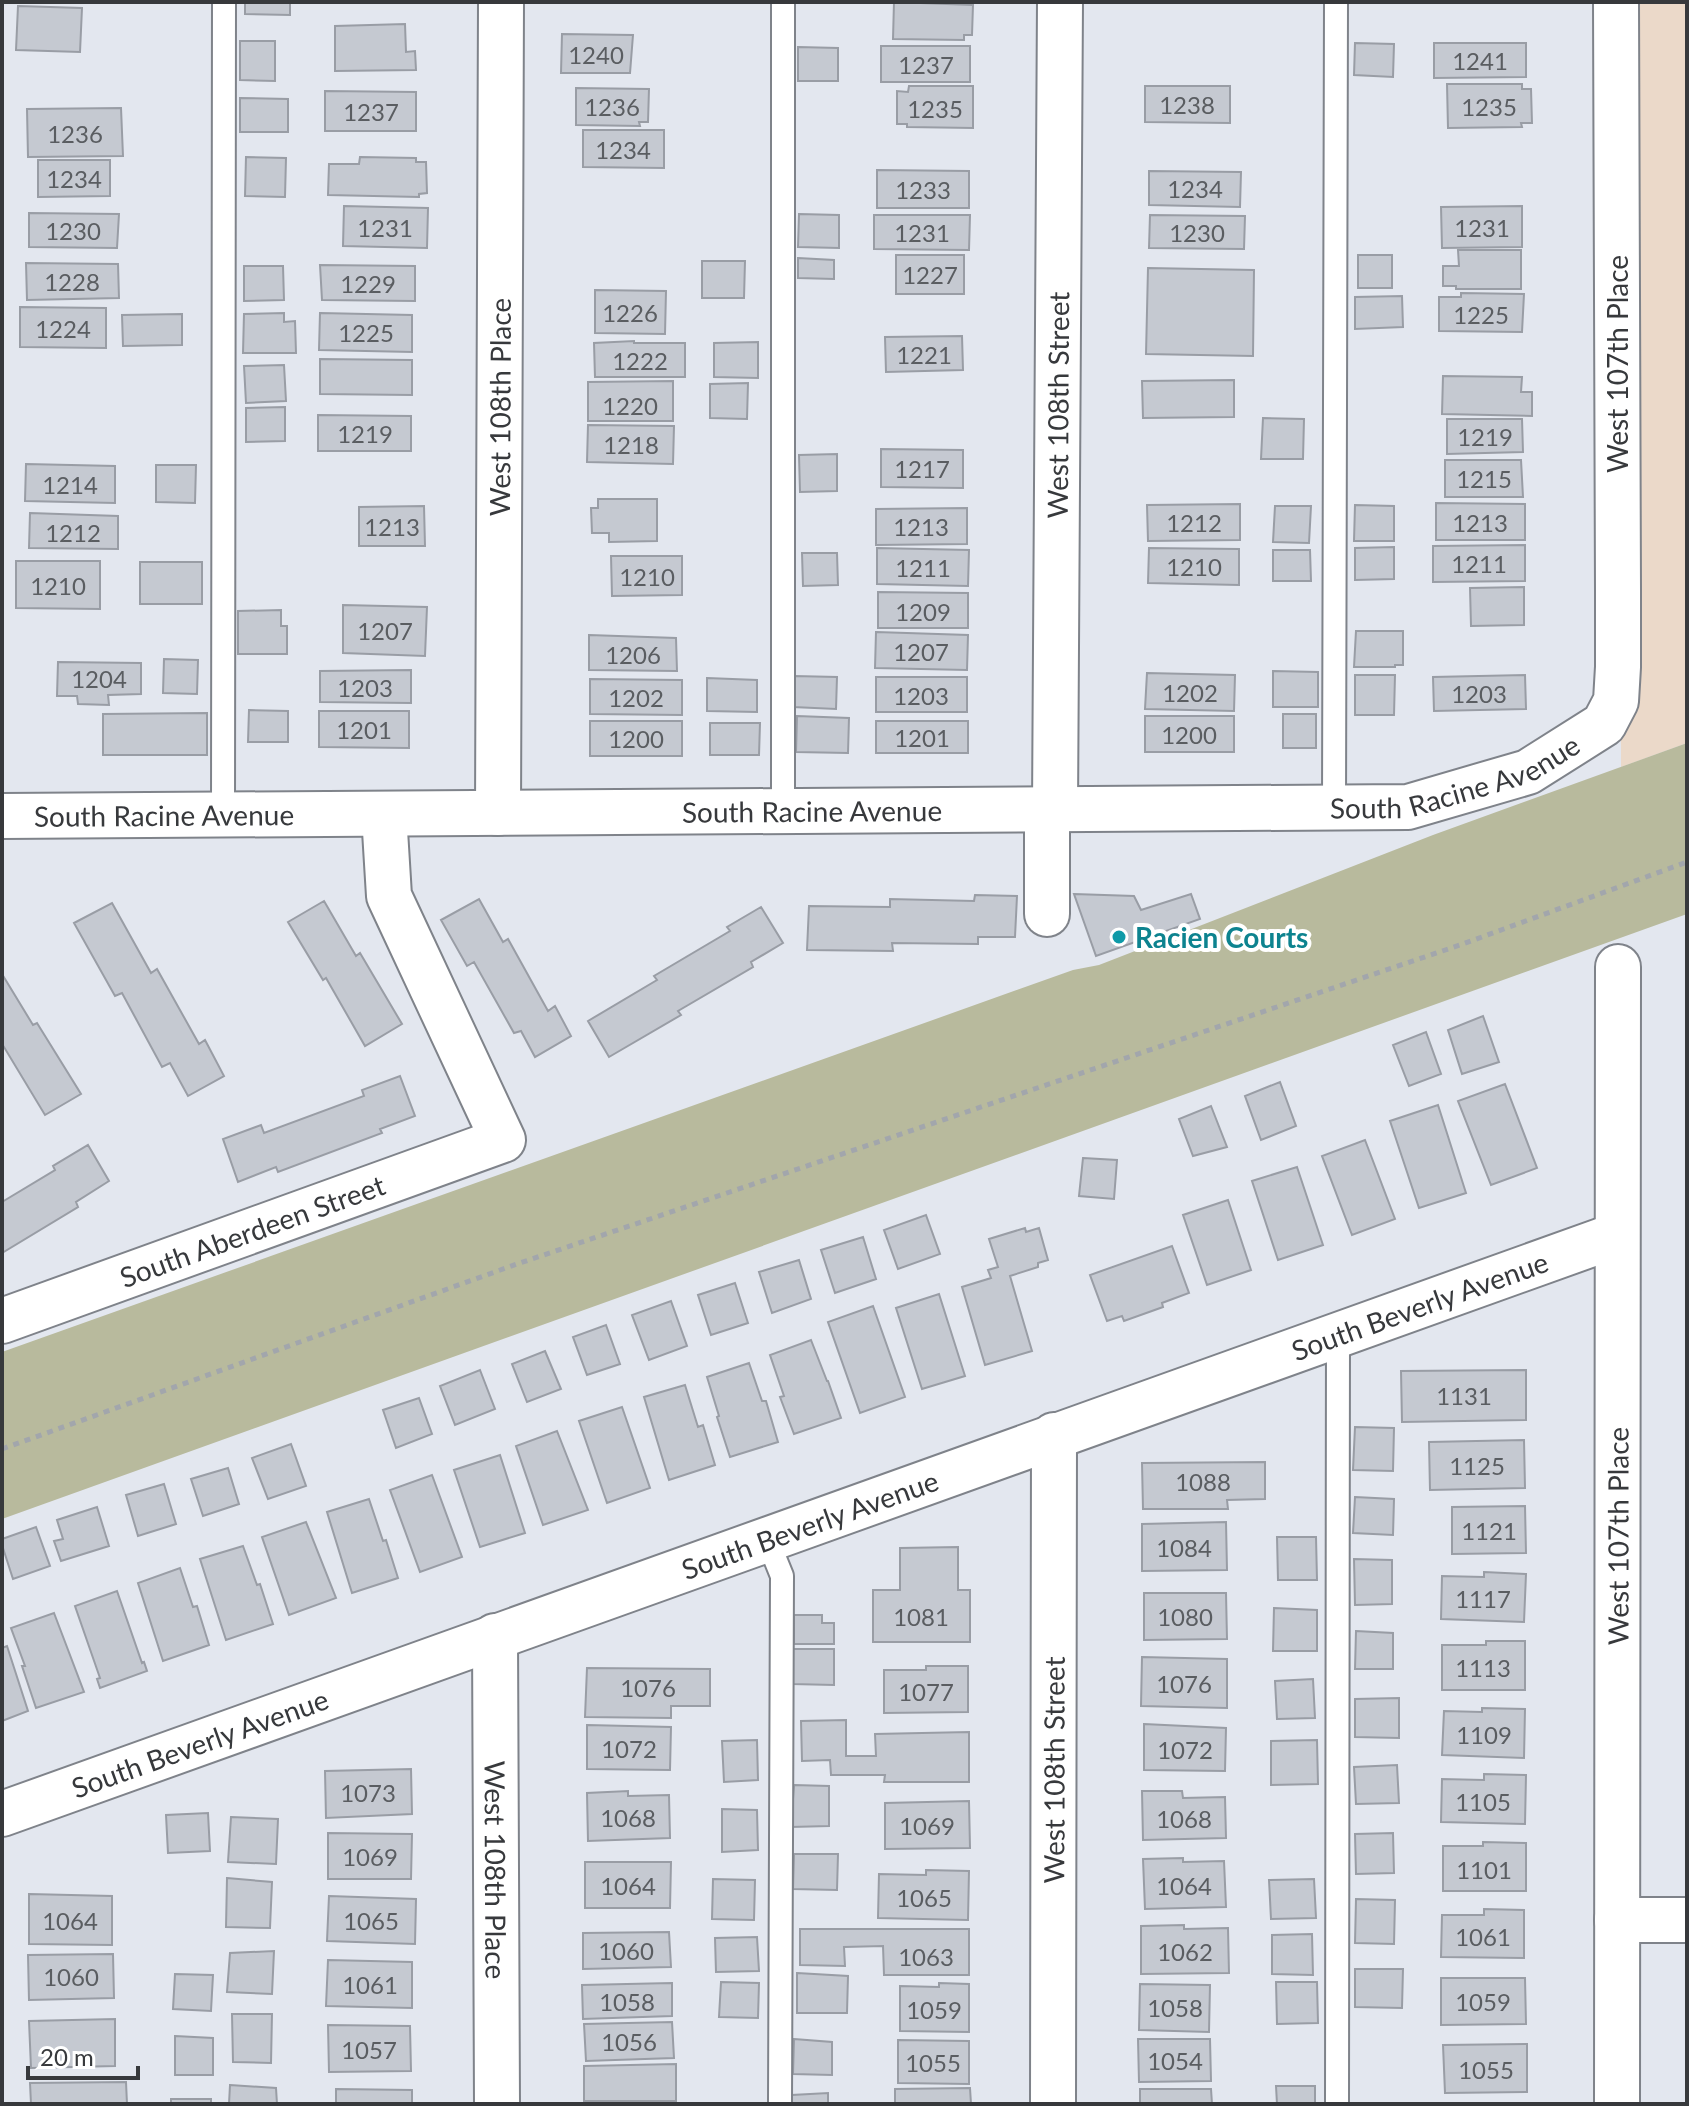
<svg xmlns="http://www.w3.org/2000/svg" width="1689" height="2106" viewBox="0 0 1689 2106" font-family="Lato,sans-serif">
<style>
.industrial{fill:#ebd9c9}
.green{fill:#b8ba9d}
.building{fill:#c5c9d1;stroke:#999da5;stroke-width:2}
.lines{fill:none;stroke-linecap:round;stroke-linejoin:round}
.lane-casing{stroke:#7f838a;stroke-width:26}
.street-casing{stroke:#7f838a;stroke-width:48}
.path{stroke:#a2a6ac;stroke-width:5;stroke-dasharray:6 6;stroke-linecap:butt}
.lane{stroke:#fff;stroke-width:22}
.street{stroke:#fff;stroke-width:44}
.culture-dot{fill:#0f9aa8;stroke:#fff;stroke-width:3}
.labels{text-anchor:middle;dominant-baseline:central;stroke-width:8;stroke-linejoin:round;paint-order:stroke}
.number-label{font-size:24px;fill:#5a5d61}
.street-label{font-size:28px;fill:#37393c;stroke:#fff}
.culture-label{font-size:28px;font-weight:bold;fill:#0d838f;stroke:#fff;text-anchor:start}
</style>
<rect width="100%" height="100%" fill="#e3e7ef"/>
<path class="industrial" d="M1618,2H1687V743L1621,767Z"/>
<path class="green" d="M1687,743V914L2,1519V1352L1073,970L1099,965L1433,835Z"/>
<path class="building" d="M245,2H290V15L245,14Z
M894,2L973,5L972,35H964V40L893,39Z
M18,6L82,8L80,52L16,50Z
M405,24L406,52L415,51L416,70L335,71V26Z
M562,34L633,35L630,73H561Z
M240,41H275V81L240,80Z
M1355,43L1394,44L1393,77L1354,75Z
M1434,43H1526V77L1434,78Z
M881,46H970V82H881Z
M798,47L838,48V81H798Z
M1447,84H1522V89H1531L1532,123H1521L1522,127L1448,128Z
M909,86H973V128L907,127V124H897V91L908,92Z
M1145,86H1230V123L1145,122Z
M576,88L649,89L648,122H639L640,126L576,125Z
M325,91L416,92V131H325Z
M240,98L288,99V132H240Z
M121,108L123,156L28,157L27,109Z
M583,130H664V168L583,167Z
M246,157L286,158L285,197L245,196Z
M360,157L416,158V162H426L427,193L419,194V197L328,195L329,164H359Z
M38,160H110V196L38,197Z
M877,170L969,171V208H877Z
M1149,171L1241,172L1240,207L1149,205Z
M344,206L428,208L427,248L343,246Z
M1522,206V247L1442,248L1441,207Z
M29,213L119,214L117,248L29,247Z
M799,214L839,215V248L798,247Z
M874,215H970L969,250L874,249Z
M1150,215L1245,216L1244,249L1149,248Z
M1458,250H1521V289H1456V286H1443V266H1459Z
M896,255H964V294H896Z
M1358,255H1392V288H1358Z
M798,258L834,260V279L798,278Z
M702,261H745L744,298H702Z
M26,263L118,264L119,298L27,300Z
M320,265L415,266V301L322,300Z
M244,266H283L284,300L244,301Z
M1148,268L1254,270L1253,356L1146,354Z
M595,290L666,291L665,334L595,333Z
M1461,293L1524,294L1522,332L1439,331V297H1461Z
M1402,296L1403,327L1355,329V297Z
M20,307L106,308V348L20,347Z
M284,313V322L295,321L296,353H243L244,314Z
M320,313L412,315V352L319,350Z
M182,314V345L123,346L122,315Z
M962,336L963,370L886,372L885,337Z
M634,341V343H685V377H595L594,343Z
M758,342V378L714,377V343Z
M320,359L412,360V395L320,394Z
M284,365L286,401L246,403L244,366Z
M1443,376L1522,377L1521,392H1532V416L1442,414Z
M1234,380V417L1143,418L1142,381Z
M673,381V421H588V382Z
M748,383L747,419L710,418V384Z
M285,407V441L246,442V408Z
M318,415L411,416V451H318Z
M1263,418L1304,419L1303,459H1261Z
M1447,419H1522L1523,452L1447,454Z
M588,425L674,426L673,464L587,462Z
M881,449L963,450V488L881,487Z
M837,454V491L800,492L799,455Z
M1445,460H1521L1523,497H1445Z
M26,464L115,466V503L25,501Z
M156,465H196L195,503L156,502Z
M598,499H657V541L609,542V533H592L591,508H598Z
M1436,503L1525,504V540H1436Z
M1240,504V540L1148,541L1147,505Z
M1355,505L1394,506V541H1354Z
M424,506L425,546H359V507Z
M1275,506H1311L1309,543L1273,542Z
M967,508V544L876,545V509Z
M30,513L118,516V549L29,548Z
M1525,545V581L1433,582V546Z
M1394,547V579L1355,580V548Z
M877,548L969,550L968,586L877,584Z
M1149,548L1239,549V585L1148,583Z
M1273,550H1310L1311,581H1273Z
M802,553H837L838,585L803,586Z
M611,556H682V595L612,596Z
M16,561H100V609L16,608Z
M140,562H202V604H140Z
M1524,587V625L1471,626L1470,588Z
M878,592L968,593V628H878Z
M343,605L427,607L425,656L343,653Z
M281,610V626H287V654H238V611Z
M1356,631H1403V665H1395V667H1354Z
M876,632L968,635L967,670L875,668Z
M589,635L676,638L677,671L589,670Z
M164,659L198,660L197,694L163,693Z
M58,662L141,663V694L108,695L109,705L78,704L77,696H57Z
M411,670V703L320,702V671Z
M1273,671L1318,672V707H1273Z
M1147,673L1235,675L1234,711L1145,709Z
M1355,675H1395L1394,715H1355Z
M1525,675L1526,709L1434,711L1433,677Z
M794,676L837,677L836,709L793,707Z
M876,677H967V712H876Z
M707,678L757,680V712L707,711Z
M590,679L682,680V715L590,714Z
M249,710L288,711V742H248Z
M319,711H409V748L319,747Z
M207,713V755H103V714Z
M1283,714H1316V748H1283Z
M797,716L849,718L848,753L796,752Z
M1145,716H1234V752H1145Z
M590,721H682V756H590Z
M876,721H968V753H876Z
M710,723H760L759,755H710Z
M1074,894L1134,896L1141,910L1191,894L1200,919L1096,956Z
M975,895L1017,896L1015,937H978V944L892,943L893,951L807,950L809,906L890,907V899L974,901Z
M479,899L503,942L508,939L548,1011L555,1006L571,1036L535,1057L521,1031L514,1033L474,962L467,966L441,920Z
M324,901L356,956L360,953L402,1024L365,1046L326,978L323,980L288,922Z
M112,903L151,973L157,969L199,1044L205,1040L224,1076L188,1096L170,1063L162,1067L122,993L115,996L74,923Z
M761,907L783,943L751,962L753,967L678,1011L681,1015L609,1057L588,1021L657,980L654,976L730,931L727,927Z
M2,974L33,1025L37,1023L81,1094L45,1115L4,1047L2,1049Z
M1483,1016L1499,1062L1462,1074L1448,1030Z
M1426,1032L1441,1074L1409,1086L1393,1045Z
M400,1076L415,1116L380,1129L382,1133L278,1172L276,1167L238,1182L223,1139L261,1125L264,1133L364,1096L362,1090Z
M1280,1082L1296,1126L1261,1140L1245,1096Z
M1505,1084L1537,1168L1491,1185L1458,1101Z
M1438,1105L1466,1193L1419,1208L1390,1121Z
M1211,1106L1227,1147L1193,1156L1179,1119Z
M1365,1140L1395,1219L1352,1235L1322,1156Z
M88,1145L109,1181L76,1202L78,1207L2,1253V1202L55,1170L53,1166Z
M1083,1158L1117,1160L1114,1199L1079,1196Z
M1297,1167L1323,1245L1278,1260L1252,1181Z
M1228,1200L1251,1270L1207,1285L1183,1215Z
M926,1215L940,1254L898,1269L884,1230Z
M1025,1228L1026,1232L1039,1228L1048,1260L1038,1263V1267L1010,1276L1032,1351L985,1365L962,1287L991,1278L988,1270L998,1267L989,1239Z
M863,1237L876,1279L835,1293L821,1250Z
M1172,1246L1189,1293L1162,1303L1163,1307L1124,1321L1122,1316L1107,1321L1090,1275Z
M799,1260L811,1299L772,1313L759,1272Z
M735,1283L748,1323L711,1335L698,1295Z
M939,1294L965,1376L922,1389L896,1308Z
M671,1301L687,1346L649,1360L632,1315Z
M873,1306L905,1397L860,1413L828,1322Z
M606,1325L620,1364L587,1375L573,1337Z
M811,1340L827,1381H828L841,1418L794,1434L780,1397L784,1396L770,1355Z
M545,1351L561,1389L527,1402L512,1364Z
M749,1363L762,1401H766L778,1442L730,1457L717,1417L719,1416L707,1377Z
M480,1370L495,1409L455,1425L440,1386Z
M1526,1370V1420L1402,1422L1401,1371Z
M685,1385L698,1427L703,1425L715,1465L669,1480L644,1397Z
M419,1398L432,1434L396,1448L383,1410Z
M622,1407L650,1488L607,1503L579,1421Z
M1355,1427L1394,1428L1393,1471L1353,1470Z
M557,1431L588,1510L543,1525L516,1446Z
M1524,1440L1525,1488L1430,1490L1429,1442Z
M291,1444L306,1486L268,1499L252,1458Z
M500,1455L525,1533L480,1547L454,1470Z
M1265,1462V1499L1227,1500L1228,1509H1143L1142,1463Z
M228,1468L239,1504L203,1516L191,1479Z
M432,1475L462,1557L420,1572L390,1490Z
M164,1484L176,1524L138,1536L126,1495Z
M1355,1497L1394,1499L1393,1535L1353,1533Z
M369,1499L383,1541L386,1540L398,1578L352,1593L327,1512Z
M1525,1506L1526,1553L1452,1554V1507Z
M97,1507L109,1546L61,1561L54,1541L63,1539L57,1520Z
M306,1522L336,1598L289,1615L262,1537Z
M1226,1522L1227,1570L1142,1571V1524Z
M36,1527L50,1566L13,1579L2,1545V1539Z
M1277,1537H1316L1317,1580H1278Z
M243,1546L257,1585L260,1584L273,1624L226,1640L200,1559Z
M958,1547V1590H970V1642H873V1590H900V1548Z
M1354,1559L1392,1560V1604L1355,1605Z
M180,1568L193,1607L197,1606L209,1645L163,1661L138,1583Z
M1484,1572L1526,1574L1524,1622L1441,1619L1442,1576L1484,1577Z
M117,1591L142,1663L144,1662L147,1671L100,1688L97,1679L100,1678L75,1606Z
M1144,1593H1226L1227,1639L1144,1640Z
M1274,1608L1317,1610V1651H1273Z
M54,1613L84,1692L36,1708L22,1666H25L11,1628Z
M794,1615H822V1623H834V1644H794Z
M1356,1631L1393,1633V1669H1355Z
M1486,1641H1525V1690H1442V1645H1486Z
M7,1646L28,1711L2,1721V1648Z
M792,1649H834V1685L792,1684Z
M1142,1657L1227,1659V1708L1141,1706Z
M926,1666H968V1712L884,1713V1670H926Z
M587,1668L710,1669V1706H671V1718L585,1717Z
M1313,1679L1315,1718L1277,1719L1275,1681Z
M1399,1698V1738L1355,1737V1699Z
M1482,1708L1525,1709L1524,1758L1442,1755L1444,1711L1482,1712Z
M846,1720V1756H876L875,1734L969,1732V1782H884L885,1775H831L830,1760L802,1761L801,1721Z
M1144,1724L1226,1728L1225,1771L1144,1770Z
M587,1725L671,1727L670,1770L587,1769Z
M757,1740L758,1780L724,1782L722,1741Z
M1317,1740L1318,1784L1271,1785V1741Z
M1397,1765L1399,1803L1356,1804L1354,1767Z
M411,1769L412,1814L326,1818L325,1771Z
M1484,1774L1526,1775L1525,1824L1441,1822L1442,1779L1484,1780Z
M794,1785L829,1786V1826L791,1827Z
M628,1791V1796L669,1795L670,1838L588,1841L587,1793Z
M1142,1791H1182L1183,1798L1225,1797L1226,1838L1143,1840Z
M969,1801L970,1848L885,1849V1803Z
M722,1809L757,1810L758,1850L722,1852Z
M208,1813L210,1851L168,1853L166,1815Z
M231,1817L278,1819L276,1864L228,1862Z
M328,1833L412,1834L411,1879H328Z
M1393,1833L1394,1873L1356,1874L1355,1834Z
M1483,1842L1526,1843V1891H1443V1846H1483Z
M794,1854H838L837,1890L793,1889Z
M1183,1858V1862L1224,1861L1226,1907L1145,1909L1143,1859Z
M585,1862H671L670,1908H585Z
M926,1870L969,1871L968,1920L878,1918L879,1874L926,1875Z
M227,1878L272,1882L270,1928L226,1927Z
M713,1879L755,1880L754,1920L712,1919Z
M1314,1879L1316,1918L1271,1919L1269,1880Z
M29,1894L112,1896V1945L29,1944Z
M329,1896L416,1899L415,1944L327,1941Z
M1356,1899L1395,1900L1394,1944L1355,1943Z
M1484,1909L1524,1910V1958L1441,1957L1442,1915H1484Z
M1184,1925V1929L1228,1928L1229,1973L1141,1974V1926Z
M800,1929H969V1975H884L883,1946L844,1947L845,1966L800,1965Z
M669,1932L671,1967L583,1969V1933Z
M1312,1934L1313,1975L1272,1974V1935Z
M757,1937L759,1971L716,1972L715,1938Z
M274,1951L272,1994L227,1992L230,1953Z
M113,1954L114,1998L29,2000L28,1955Z
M328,1960L412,1962V2008L326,2006Z
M1355,1969H1403L1402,2008L1355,2007Z
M797,1973L848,1976L847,2013H797Z
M175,1974L213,1975L211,2011L173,2009Z
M1441,1978H1525L1526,2024L1441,2025Z
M721,1982L759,1983L758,2018L719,2017Z
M1276,1982H1317L1318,2023L1277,2024Z
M672,1983V2016L583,2019L582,1985Z
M939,1983L969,1984V2032L900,2031V1986L939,1987Z
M1140,1984L1210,1985L1209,2032L1139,2030Z
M232,2014H272L271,2063L233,2062Z
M115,2019V2066L31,2068L29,2021Z
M672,2022L674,2058L586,2061L584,2024Z
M328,2025L410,2026L411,2071L329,2072Z
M175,2036L213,2038V2075H175Z
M794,2039L832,2042V2075L793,2074Z
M1138,2039H1210L1211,2081L1139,2082Z
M898,2040L969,2041V2084L898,2083Z
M1527,2044V2092L1445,2093L1443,2045Z
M676,2064V2101H584V2066Z
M126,2082L127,2104H31L30,2083Z
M230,2085L276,2088L277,2104H229Z
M1276,2086H1315V2104H1277Z
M970,2088L971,2104H895V2089Z
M336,2089L412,2090V2104H336Z
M1140,2089H1211L1212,2104H1140Z
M828,2093V2104H792V2095Z
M171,2099H211V2104H171Z"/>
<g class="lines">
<defs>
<path id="lane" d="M1334,808L1336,2
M783,811V2
M223,814L224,2
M767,1539L782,1576L780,2104
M1337,2104L1338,1333"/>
<g id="street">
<path id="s1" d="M1055,809L1060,2"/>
<path d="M1047,810V914"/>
<path id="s2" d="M498,813L501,2"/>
<path id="s3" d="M2,816L1408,807L1528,772L1604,724L1616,701L1618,667V591L1616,2"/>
<path id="s4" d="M2,1321L503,1140L389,896L384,814"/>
<path id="s5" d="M495,1636L497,2104"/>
<path id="s6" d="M2,1814L1617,1235"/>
<path d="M1617,1920H1687"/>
<path id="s7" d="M1053,2104L1054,1435"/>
<path id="s8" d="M1617,2104L1618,967"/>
</g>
</defs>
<use href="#lane" class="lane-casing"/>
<use href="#street" class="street-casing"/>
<path class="path" d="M2,1449L517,1264L1460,945L1687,862"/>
<use href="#lane" class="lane"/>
<use href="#street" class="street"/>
</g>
<circle class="culture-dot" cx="1119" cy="937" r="8"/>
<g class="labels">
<g class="number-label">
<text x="596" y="54">1240</text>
<text x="1480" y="60">1241</text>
<text x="926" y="64">1237</text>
<text x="1187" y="104">1238</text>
<text x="612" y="106">1236</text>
<text x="1489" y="106">1235</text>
<text x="935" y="108">1235</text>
<text x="371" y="111">1237</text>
<text x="75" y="133">1236</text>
<text x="623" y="149">1234</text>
<text x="74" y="178">1234</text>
<text x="1195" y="188">1234</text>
<text x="923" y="189">1233</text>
<text x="385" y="227">1231</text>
<text x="1482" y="227">1231</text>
<text x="73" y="230">1230</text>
<text x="922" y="232">1231</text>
<text x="1197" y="232">1230</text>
<text x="930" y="274">1227</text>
<text x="72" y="281">1228</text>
<text x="368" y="283">1229</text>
<text x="630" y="312">1226</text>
<text x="1481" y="314">1225</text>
<text x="63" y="328">1224</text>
<text x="366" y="332">1225</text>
<text x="924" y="354">1221</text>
<text x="640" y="360">1222</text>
<text x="630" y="405">1220</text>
<text x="365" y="433">1219</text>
<text x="1485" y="436">1219</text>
<text x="631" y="444">1218</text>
<text x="922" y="468">1217</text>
<text x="1484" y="478">1215</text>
<text x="70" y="484">1214</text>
<text x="1194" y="522">1212</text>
<text x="1480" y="522">1213</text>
<text x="392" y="526">1213</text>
<text x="921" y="526">1213</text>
<text x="73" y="532">1212</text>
<text x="1479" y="563">1211</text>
<text x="1194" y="566">1210</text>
<text x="923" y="567">1211</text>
<text x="647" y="576">1210</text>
<text x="58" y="585">1210</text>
<text x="923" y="611">1209</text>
<text x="385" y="630">1207</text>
<text x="921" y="651">1207</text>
<text x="633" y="654">1206</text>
<text x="99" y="678">1204</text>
<text x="365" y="687">1203</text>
<text x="1190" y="692">1202</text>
<text x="1479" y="693">1203</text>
<text x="921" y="695">1203</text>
<text x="636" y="697">1202</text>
<text x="364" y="729">1201</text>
<text x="1189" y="734">1200</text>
<text x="922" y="737">1201</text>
<text x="636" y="738">1200</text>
<text x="1464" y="1395">1131</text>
<text x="1477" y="1465">1125</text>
<text x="1203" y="1481">1088</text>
<text x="1489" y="1530">1121</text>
<text x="1184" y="1547">1084</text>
<text x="1483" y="1598">1117</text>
<text x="921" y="1616">1081</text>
<text x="1185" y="1616">1080</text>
<text x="1483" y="1667">1113</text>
<text x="1184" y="1683">1076</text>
<text x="648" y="1687">1076</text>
<text x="926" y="1691">1077</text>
<text x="1484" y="1734">1109</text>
<text x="629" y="1748">1072</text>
<text x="1185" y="1749">1072</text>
<text x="368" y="1792">1073</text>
<text x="1483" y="1801">1105</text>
<text x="628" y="1817">1068</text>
<text x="1184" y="1818">1068</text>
<text x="927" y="1825">1069</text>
<text x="370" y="1856">1069</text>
<text x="1484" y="1869">1101</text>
<text x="628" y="1885">1064</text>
<text x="1184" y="1885">1064</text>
<text x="924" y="1897">1065</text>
<text x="70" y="1920">1064</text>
<text x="371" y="1920">1065</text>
<text x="1483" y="1936">1061</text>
<text x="626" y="1950">1060</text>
<text x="1185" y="1951">1062</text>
<text x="926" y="1956">1063</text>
<text x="71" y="1976">1060</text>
<text x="370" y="1984">1061</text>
<text x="627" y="2001">1058</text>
<text x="1483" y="2001">1059</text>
<text x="1175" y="2007">1058</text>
<text x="934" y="2009">1059</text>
<text x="629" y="2041">1056</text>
<text x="369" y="2049">1057</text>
<text x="1175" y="2060">1054</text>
<text x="933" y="2062">1055</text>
<text x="1486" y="2069">1055</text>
</g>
<g class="street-label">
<text transform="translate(1617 364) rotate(-90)">West 107th Place</text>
<text stroke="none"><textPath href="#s1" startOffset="404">West 108th Street</textPath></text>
<text stroke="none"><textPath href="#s2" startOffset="406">West 108th Place</textPath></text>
<text stroke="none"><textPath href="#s3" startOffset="1458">South Racine Avenue</textPath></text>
<text stroke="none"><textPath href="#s3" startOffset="810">South Racine Avenue</textPath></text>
<text stroke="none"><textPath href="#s3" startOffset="162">South Racine Avenue</textPath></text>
<text stroke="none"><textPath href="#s4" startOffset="266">South Aberdeen Street</textPath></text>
<text stroke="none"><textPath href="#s6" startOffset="1506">South Beverly Avenue</textPath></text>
<text stroke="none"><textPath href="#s6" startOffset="858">South Beverly Avenue</textPath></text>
<text stroke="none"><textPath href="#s8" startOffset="568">West 107th Place</textPath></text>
<text stroke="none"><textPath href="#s6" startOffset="210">South Beverly Avenue</textPath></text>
<text stroke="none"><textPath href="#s7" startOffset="334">West 108th Street</textPath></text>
<text stroke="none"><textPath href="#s5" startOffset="234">West 108th Place</textPath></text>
</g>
<g class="culture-label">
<text x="1135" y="937">Racien Courts</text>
</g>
</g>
<rect width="1689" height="2106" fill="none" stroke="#37393c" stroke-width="8"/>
<path d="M28 2066v12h110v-12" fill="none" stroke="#37393c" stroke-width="4"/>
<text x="40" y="2066" font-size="24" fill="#37393c" stroke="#ffffff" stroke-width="6" paint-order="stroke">20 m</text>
</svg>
